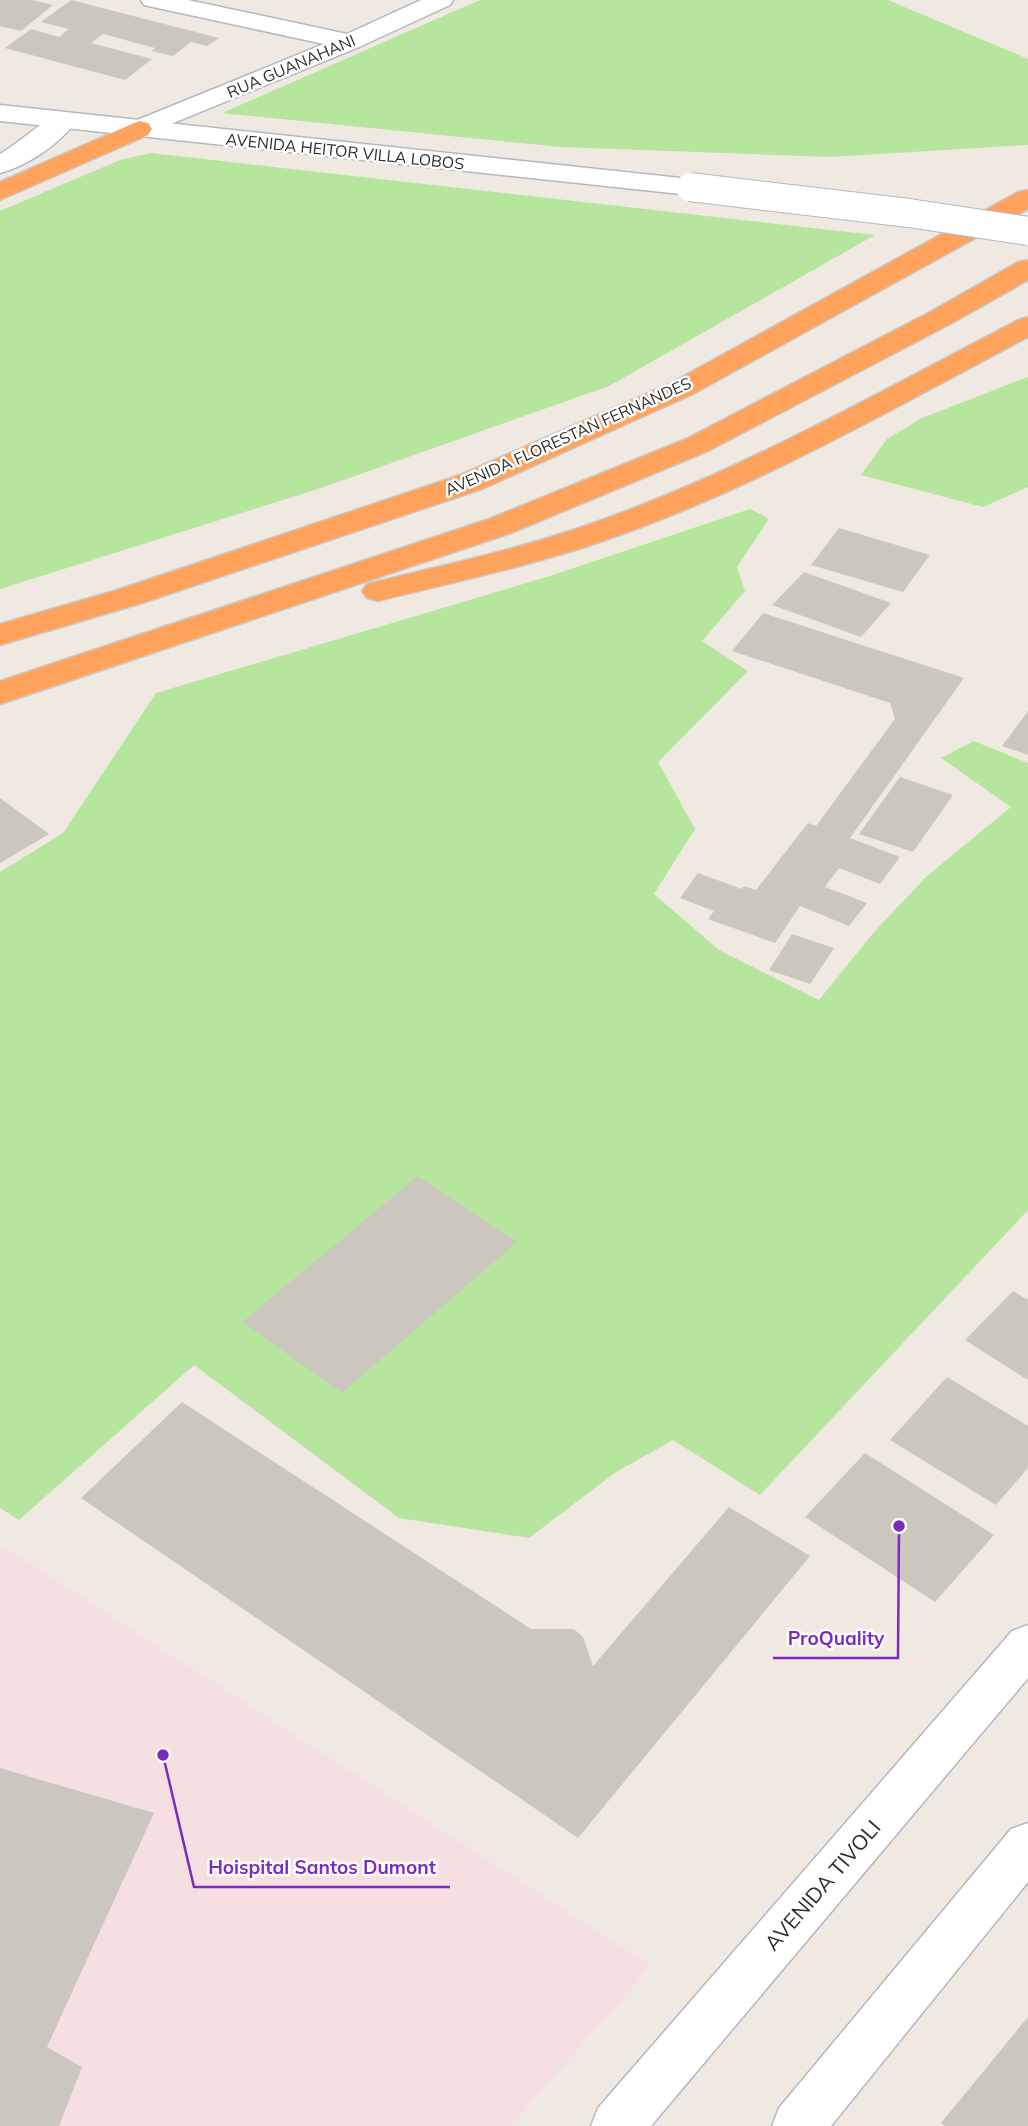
<svg xmlns="http://www.w3.org/2000/svg" width="1028" height="2126" viewBox="0 0 1028 2126" font-family="Mulish,sans-serif">
<style>
.medical{fill:#f5dfe0}
.green{fill:#b6e59e}
.building{fill:#cbc7bf}
.lines{fill:none;stroke-linecap:round;stroke-linejoin:round}
.street-casing{stroke:#b4b7c1;stroke-width:3}
.secondary-casing{stroke:#b4b7c1;stroke-width:3}
.highway-casing{stroke:#c9c9c9;stroke-width:3}
.street{fill:#fff;fill-rule:evenodd}
.secondary{fill:#fff;fill-rule:evenodd}
.highway{fill:#ffa35c;fill-rule:evenodd}
.secondary-bridge-casing{stroke:#b4b7c1;stroke-width:30;stroke-linecap:butt}
.secondary-bridge{stroke:#fff;stroke-width:28}
.labels{text-anchor:middle;dominant-baseline:central;stroke-width:5;stroke-linejoin:round;paint-order:stroke}
.far-street-label{font-size:16px;fill:#2e2e2e;stroke:#fff}
.near-street-label{font-size:21px;fill:#2e2e2e;stroke:#fff}
.leader{fill:none;stroke:#7b2cbf;stroke-width:2.5}
.callout-dot{fill:#7b2cbf;stroke:#fff;stroke-width:2.5}
.callout-label{font-size:19px;text-anchor:middle;font-weight:bold;fill:#7b2cbf;stroke:#fff;stroke-width:5;stroke-linejoin:round;paint-order:stroke}
</style>
<rect width="100%" height="100%" fill="#efe9e1"/>
<path class="medical" d="M0,1544L651,1966L511,2126H0Z"/>
<path class="green" d="M480,0H888L1028,59V145L831,157L561,147L222,113Z
M151,153L875,235L609,386L321,488L0,589V211L120,160Z
M1028,377V487L983,507L861,475L887,439L922,418Z
M750,509L769,519L737,567L745,591L702,641L748,671L658,762L695,829L654,894L719,950L819,1000L874,932L926,877L1011,807L941,758L974,741L1028,763V1210L760,1495L673,1440L616,1472L529,1538L399,1518L194,1365L19,1520L0,1508V872L63,833L156,693L550,576Z"/>
<path class="building" d="M0,0H32L53,5L21,31L0,26Z
M71,0L219,38L207,46L191,42L173,56L151,51L155,48L103,34L91,43L152,59L125,80L5,48L31,29L59,37L69,29L41,22Z
M839,528L930,555L903,592L811,565Z
M804,572L891,603L861,637L772,605Z
M763,613L964,678L850,838L900,857L880,884L839,868L825,887L867,903L849,926L800,906L775,943L708,919L714,911L680,898L698,873L742,889L744,886L756,890L808,823L816,826L895,719L890,703L732,651Z
M1028,711V755L1002,746Z
M900,777L953,795L913,852L859,834Z
M0,798L49,834L0,863Z
M792,934L834,948L810,984L769,970Z
M418,1176L517,1242L342,1393L242,1322Z
M1013,1291L1028,1300V1380L965,1340Z
M947,1377L1028,1426V1468L996,1505L890,1440Z
M182,1402L531,1629H574L583,1637L593,1666L729,1507L810,1556L578,1838L81,1498Z
M865,1453L994,1535L935,1602L805,1517Z
M0,1768L154,1813L47,2047L82,2067L59,2126H0Z
M1028,2017V2126H945L941,2123Z"/>
<g class="lines">
<defs>
<path id="street" d="M141,0H188L347,34L421,0H453L450,5L359,47L139,137L130,135L126,129L130,123L324,44L153,7L144,5Z
M63,113L72,115L76,121C60,144 27,166 0,173V154C18,144 46,117 63,113Z
M1028,1625V1678L651,2126H591L598,2108L1012,1631Z
M1028,1823V1882L831,2126H772L779,2108L1011,1829Z"/>
<path id="secondary" d="M0,105L690,179L700,181L703,187L700,193L690,195L0,121Z"/>
<path id="highway" d="M139,121L148,123L152,129L148,135L0,200V182Z
M1028,190V209L693,394L482,489L139,604L0,645V624L117,590L460,475L673,382L1018,192Z
M1028,260V280L952,323L708,451L511,533L0,704V681L489,519L686,439L932,311L1018,262Z
M1028,317V337C890,410 752,490 603,541C530,566 453,582 378,601L367,598L362,591L367,584C439,566 512,551 582,527C734,475 876,394 1018,320Z"/>
</defs>
<use href="#street" class="street-casing"/>
<use href="#secondary" class="secondary-casing"/>
<use href="#highway" class="highway-casing"/>
<use href="#street" class="street"/>
<use href="#secondary" class="secondary"/>
<use href="#highway" class="highway"/>
<defs>
<path id="secondary-bridge" d="M690,187L909,213L1028,231"/>
</defs>
<use href="#secondary-bridge" class="secondary-bridge-casing"/>
<use href="#secondary-bridge" class="secondary-bridge"/>
</g>
<g class="labels">
<g class="far-street-label">
<text transform="translate(291 66) rotate(-23)">RUA GUANAHANI</text>
<text transform="translate(345 151) rotate(6)">AVENIDA HEITOR VILLA LOBOS</text>
<text transform="translate(568 436) rotate(-24)">AVENIDA FLORESTAN FERNANDES</text>
</g>
<g class="near-street-label">
<text transform="translate(822 1885) rotate(-49)">AVENIDA TIVOLI</text>
</g>
</g>
<path class="leader" d="M899 1526L898 1658H773M163 1755L194 1887H450"/>
<g class="callout-dot">
<circle cx="899" cy="1526" r="7"/>
<circle cx="163" cy="1755" r="7"/>
</g>
<g class="callout-label">
<text x="836" y="1645">ProQuality</text>
<text x="322" y="1874">Hoispital Santos Dumont</text>
</g>
</svg>
